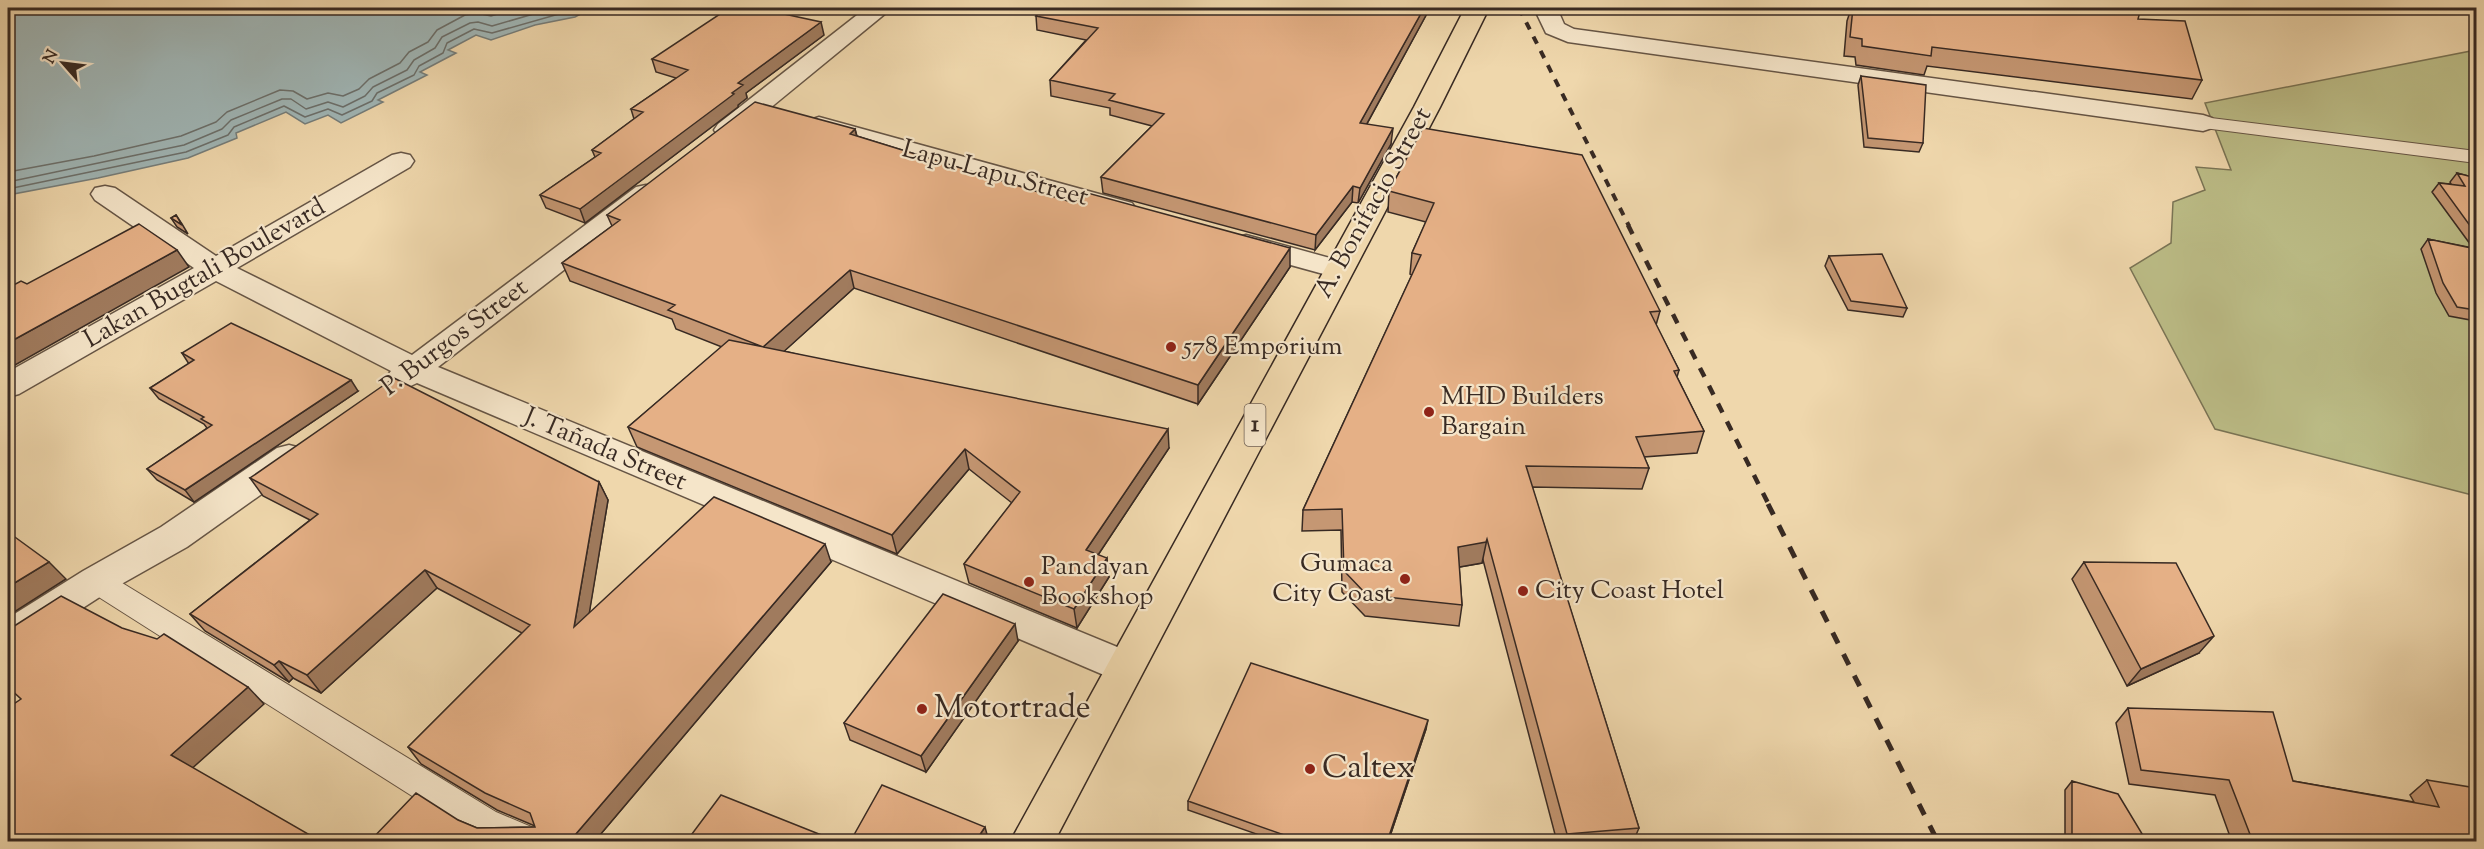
<svg xmlns="http://www.w3.org/2000/svg" width="2484" height="849" viewBox="0 0 2484 849" font-family="'Sorts Mill Goudy',serif">
<style>
.green{fill:#bcbd87;stroke:#7a7455;stroke-width:1.5}
.water{fill:#a0b6b6;stroke:#767e7b;stroke-width:1.5}
.lines{fill:none;stroke-linecap:round;stroke-linejoin:round}
.shore{stroke:#6c706c;stroke-width:1.5}
.service-casing{stroke:#665545;stroke-width:2}
.minor-casing{stroke:#665545;stroke-width:3}
.primary-casing{stroke:#382a23;stroke-width:3}
.service{fill:#f5e5c9;fill-rule:evenodd}
.minor{fill:#f5e5c9;fill-rule:evenodd}
.primary{fill:#efd7ac;fill-rule:evenodd}
.rail-far2{stroke:#382a23;stroke-width:4;stroke-dasharray:8 8;stroke-linecap:butt}
.rail-far1{stroke:#382a23;stroke-width:4.5;stroke-dasharray:10 10;stroke-linecap:butt}
.rail{stroke:#382a23;stroke-width:5;stroke-dasharray:12 12;stroke-linecap:butt}
.wall{fill:#c59773;stroke:#382a23;stroke-width:1.5}
.shaded-wall{fill:#a07b5e;stroke:#382a23;stroke-width:1.5}
.building{fill:#e5b086;stroke:#382a23;stroke-width:1.5}
.poi-dot{fill:#8f2418;stroke:#f5e5c9;stroke-width:2}
.labels{text-anchor:middle;dominant-baseline:central;stroke-width:4.5;stroke-linejoin:round;paint-order:stroke}
.shield{fill:#f5e5c9;stroke:#716255;stroke-width:1.5}
.shield-label{font-size:24px;font-weight:bold;fill:#382a23}
.street-label{font-size:26px;fill:#382a23;stroke:#f5e5c9}
.poi-label{font-size:26px;fill:#382a23;stroke:#f5e5c9;text-anchor:start}
.near-poi-label{font-size:32px;fill:#382a23;stroke:#f5e5c9;text-anchor:start}
</style>
<rect width="100%" height="100%" fill="#efd7ac"/>
<filter id="stains"><feTurbulence type="fractalNoise" baseFrequency=".00333" numOctaves="4"/><feColorMatrix values="0 0 0 0 .2 0 0 0 0 .09 0 0 0 0 .02 0 0 0 .5 -.17"/></filter>
<radialGradient id="worn" r=".72"><stop offset=".6" stop-color="#630" stop-opacity="0"/><stop offset="1" stop-color="#630" stop-opacity=".3"/></radialGradient>
<path class="green" d="M2476,50V496L2215,429L2130,268L2171,243L2173,202L2205,190L2196,167L2231,170L2205,103Z"/>
<path class="water" d="M8,8H592L575,17L535,25L491,40L476,35L448,50L456,53L420,72L427,75L378,100L383,102L341,123L328,115L305,124L286,112L236,133L237,138L188,158L98,178L8,195Z"/>
<g class="lines">
<path class="shore" d="M8,172L94,156L181,136L216,122L227,112L280,90L293,91L307,99L328,93L343,96L359,89L369,79L400,63L409,52L428,42L437,30L465,15L477,13L491,16L517,8
M8,182L184,145L222,129L231,120L282,99H291L306,109L328,102L343,107L365,96L373,87L407,70L414,60L435,48L442,37L470,23L478,22L492,26L554,8
M8,189L186,152L228,135L234,127L284,106L305,117L328,109L342,115L372,101L377,93L414,75L419,66L443,53L447,43L474,29L492,33L580,8"/>
<defs>
<path id="service" d="M2203,117L2476,151V163L2196,127L2193,123L2196,119Z
M96,570L106,573L496,812L541,831L545,842H491L472,834L86,589L82,581L86,573Z"/>
<path id="minor" d="M866,8H892L736,136L727,138L718,136L714,130L718,124Z
M1534,8H1557L1564,24L1574,29L2203,115L2212,118L2216,123L2212,128L2203,131L1568,42L1546,33Z
M819,117L1132,203L1136,209L1132,215L1122,217L810,130L806,125L810,120Z
M401,153L410,155L414,161L410,167L237,268L412,355L636,187L646,185L656,187L660,193L656,199L438,367L1139,656L1144,667L1139,678L1125,683L1111,678L417,383L400,391L389,388L384,380L391,371L216,281L19,394L8,397V372L194,268L95,200L91,194L95,188L105,186L115,188L216,256L392,155Z
M1246,235L1348,263L1353,269L1348,275L1338,278L1236,250L1232,244L1236,238Z
M289,445L301,448L306,457L301,466L187,547L109,591L21,648L8,652V618L83,571L161,527L277,448Z"/>
<path id="primary" d="M1465,8H1489L1440,107L1054,842H1010L1414,107Z"/>
</defs>
<use href="#service" class="service-casing"/>
<use href="#minor" class="minor-casing"/>
<use href="#primary" class="primary-casing"/>
<use href="#service" class="service"/>
<use href="#minor" class="minor"/>
<use href="#primary" class="primary"/>
<path class="rail-far2" d="M1519,8L1629,226"/>
<path class="rail-far1" d="M1628,225L1769,505"/>
<path class="rail" d="M1768,504L1938,842"/>
</g>
<path class="wall" d="M1430,8L1367,124L1391,144L1358,203L1352,202L1315,250L1103,193L1101,177L1152,126L1110,115V108L1051,96L1050,80L1086,40L1037,30L1036,16L1298,14Z
M1850,8H1954L2138,19L2202,80L2192,99L1927,66L1924,75L1856,65L1855,57L1844,56L1847,21L1850,12Z
M824,35L746,93L747,98L738,105V107L585,223L546,208L540,195L595,157L592,150L634,119L631,109L676,78L656,72L652,59Z
M1861,76L1923,143L1919,152L1864,147L1858,85Z
M1423,128L1660,311L1656,325L1679,370L1677,377L1704,431L1697,453L1644,457L1649,468L1642,489L1532,487L1639,828L1633,842H1557L1483,560L1482,563L1459,567L1462,605L1459,626L1365,616L1342,592L1341,530L1302,531L1303,510L1412,275L1410,274L1412,253L1426,222L1388,212L1389,191Z
M855,129L857,136L1074,203L1290,267L1198,404L854,288L784,351L1169,448L1098,555L1109,577L1077,628L969,583L964,564L1012,503L969,469L897,554L637,447L628,427L722,347L676,329L672,319L570,281L562,263L612,226L607,215Z
M2457,173L2476,178V321L2449,316L2436,293L2421,249L2428,239L2473,248L2432,192L2439,183L2451,184L2450,182Z
M176,215L182,224L188,234L177,227L171,218Z
M1829,256L1907,308L1903,317L1848,310L1825,266Z
M182,353L358,391L194,502L157,480L147,469L207,428L204,424L159,399L150,388L189,364Z
M250,478L599,482L608,500L589,613L831,562L594,842H369L458,820L477,828L535,827V826L497,810L421,764L408,747L522,633L437,588L321,693L293,678L289,682L205,631L190,614L310,520L263,496Z
M2084,562L2199,653L2127,686L2072,579Z
M1018,641L926,772L850,740L844,723Z
M2128,708L2293,781L2414,802L2410,795L2427,780L2476,842H2232L2215,795L2129,784L2116,723Z
M1426,729L1388,842H1279L1188,810V801Z
M2072,781L2147,842H2065V790Z"/>
<path class="shaded-wall" d="M1424,8H1430L1359,138L1360,123Z
M821,22L824,35L746,93L747,98L738,105V107L585,223L580,209L732,93L738,83Z
M1393,128L1391,144L1358,203L1360,188Z
M855,129L859,147L850,134Z
M1353,186L1352,202L1315,250L1316,235Z
M1290,248V267L1198,404V385Z
M177,250L189,267L8,369V343Z
M850,270L854,288L769,365L763,347Z
M351,380L358,391L194,502L185,490Z
M1168,429L1169,448L1088,570L1086,550Z
M965,449L969,469L897,554L892,535Z
M599,482L608,500L584,645L574,627Z
M1487,539L1482,563L1454,568L1458,547Z
M825,544L831,562L594,842H569Z
M1107,558L1109,577L1077,628L1074,609Z
M49,562L66,579L8,616V587Z
M425,570L437,588L321,693L307,675Z
M1015,624L1018,641L926,772L921,756Z
M2214,636L2199,653L2127,686L2141,669Z
M279,661L293,678L289,682L274,665Z
M248,687L264,704L188,772L171,755Z
M1428,720L1426,729L1388,842H1387Z
M985,827L989,842H975Z"/>
<path class="building" d="M729,8H756L821,22L738,83L743,85L732,93L734,94L580,209L540,195L601,153L592,150L643,112L631,109L688,70L652,59Z
M1045,8H1257L1298,14L1302,8H1424L1360,123L1393,128L1360,188L1353,186L1316,235L1101,177L1164,114L1109,100L1115,94L1050,80L1098,28L1036,16Z
M1853,8H1954L2039,13L2046,8H2141L2138,19L2185,21L2202,80L1932,47L1931,56L1862,46V39L1850,37Z
M1861,76L1926,85L1923,143L1868,138Z
M755,102L855,129L850,134L1074,203L1084,192L1290,248L1198,385L850,270L763,347L668,310L675,305L562,263L620,220L607,215Z
M1423,128L1582,155L1660,311L1650,312L1679,370L1674,371L1704,431L1636,437L1649,468L1526,466L1639,828L1567,834L1487,539L1486,542L1458,547L1462,605L1367,595L1344,571L1342,509L1303,510L1421,255L1412,253L1434,203L1389,191Z
M2457,173L2476,178V234L2439,183L2465,186Z
M176,215L182,225L171,218Z
M139,224L177,250L8,343V288L21,281L27,284Z
M2428,239L2476,249V310L2457,307L2443,283Z
M1882,254L1907,308L1851,301L1829,256Z
M231,323L351,380L185,490L147,469L212,425L201,419L204,417L150,388L194,360L182,353Z
M729,340L1168,429L1086,550L1107,558L1074,609L964,564L1020,492L965,449L892,535L628,427Z
M394,378L599,482L574,627L714,497L825,544L569,842H369L416,793L458,820L477,828L535,827L530,813L485,793L408,747L530,625L425,570L307,675L279,661L274,665L190,614L318,514L250,478Z
M8,532L49,562L8,587Z
M2084,562L2176,563L2214,636L2141,669Z
M943,594L1015,624L921,756L844,723Z
M61,596L122,628L157,639L164,634L248,687L171,755L322,842H8V708L21,699L8,687V630Z
M1251,663L1428,720L1387,842H1304L1188,801Z
M2128,708L2273,712L2293,781L2439,807L2427,780L2476,788V842H2253L2229,780L2141,770Z
M2072,781L2118,794L2147,842H2072Z
M882,785L985,827L975,842H850Z
M721,795L839,842H686Z"/>
<g class="poi-dot">
<circle cx="1171" cy="347" r="6"/>
<circle cx="1429" cy="412" r="6"/>
<circle cx="1405" cy="579" r="6"/>
<circle cx="1029" cy="582" r="6"/>
<circle cx="1523" cy="591" r="6"/>
<circle cx="922" cy="709" r="6"/>
<circle cx="1310" cy="769" r="6"/>
</g>
<g class="labels">
<rect class="shield" x="1244.5" y="404" width="21" height="42" rx="4.5"/>
<g class="shield-label">
<text x="1255" y="425">1</text>
</g>
<g class="street-label">
<text transform="translate(995 174) rotate(15)">Lapu Lapu Street</text>
<text transform="translate(1374 203) rotate(-61)">A. Bonifacio Street</text>
<text transform="translate(205 274) rotate(-30)">Lakan Bugtali Boulevard</text>
<text transform="translate(455 338) rotate(-37)">P. Burgos Street</text>
<text transform="translate(605 450) rotate(23)">J. Tañada Street</text>
</g>
<g class="poi-label">
<text x="1183" y="347">578 Emporium</text>
<text x="1441" y="397">MHD Builders<tspan x="1441" dy="30">Bargain</tspan></text>
<text x="1393" y="564" text-anchor="end">Gumaca<tspan x="1393" dy="30">City Coast</tspan></text>
<text x="1041" y="567">Pandayan<tspan x="1041" dy="30">Bookshop</tspan></text>
<text x="1535" y="591">City Coast Hotel</text>
</g>
<g class="near-poi-label">
<text x="934" y="709">Motortrade</text>
<text x="1322" y="769">Caltex</text>
</g>
</g>
<rect width="2484" height="849" fill="none" stroke="#efd7ac" stroke-width="30"/>
<rect x="9" y="9" width="2466" height="831" fill="none" stroke="#382a23" stroke-width="3"/>
<rect x="15" y="15" width="2454" height="819" fill="none" stroke="#382a23" stroke-width="1.5"/>
<g transform="translate(63 63) rotate(298)" stroke="#f5e5c9" stroke-width="4.5" paint-order="stroke">
<path d="M0-4.5L10 22L0 15L-10 22Z" fill="#382a23"/>
<text y="-9" font-size="16" font-weight="bold" text-anchor="middle" fill="#382a23">N</text>
</g>
<rect width="100%" height="100%" filter="url(#stains)"/>
<rect width="100%" height="100%" fill="url(#worn)"/>
</svg>
